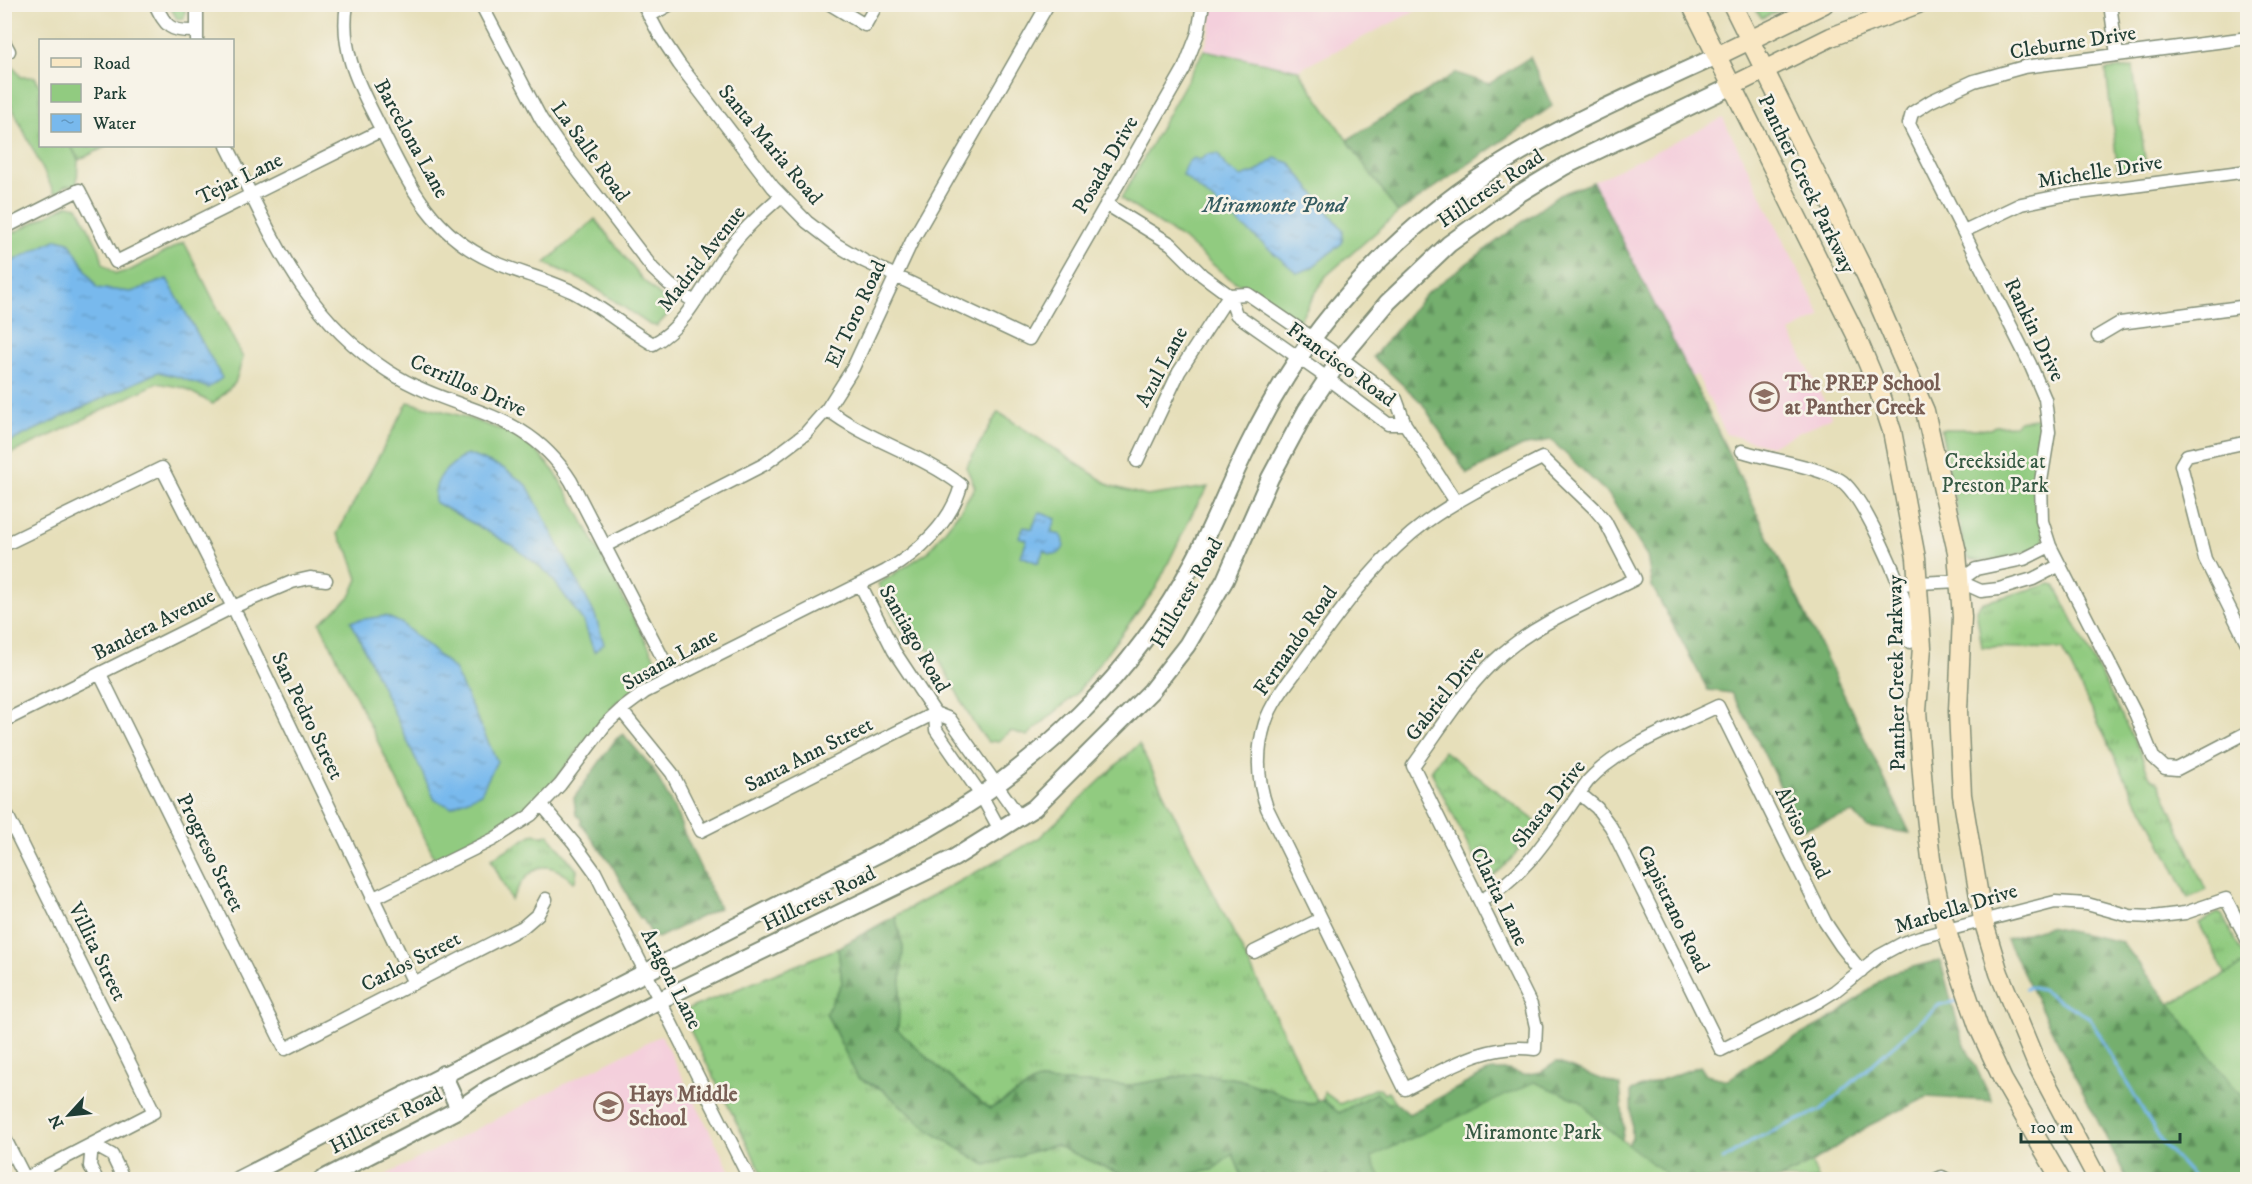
<svg xmlns="http://www.w3.org/2000/svg" width="2252" height="1184" viewBox="0 0 2252 1184" font-family="'IM FELL DW Pica',serif">
<style>
.built{fill:#f4cfdc}
.grass{fill:url(#grass-tufts);stroke:#58845a;stroke-width:1.5}
.forest{fill:url(#forest-firs);stroke:#4a7651;stroke-width:1.5}
.park{fill:#91cb80;stroke:#58845a;stroke-width:1.5}
.water{fill:url(#water-ripples);stroke:#4c7b90;stroke-width:1.5}
.lines{fill:none;stroke-linecap:round;stroke-linejoin:round}
.stream{stroke:#78b9ed;stroke-width:3}
.minor-casing{stroke:#828e77;stroke-width:15}
.tertiary-casing{stroke:#828e77;stroke-width:20}
.secondary-casing{stroke:#828e77;stroke-width:21}
.minor{stroke:#fff;stroke-width:12}
.tertiary{stroke:#fff;stroke-width:16}
.secondary{stroke:#f9e7c3;stroke-width:18}
.labels{text-anchor:middle;dominant-baseline:central;stroke-width:5;stroke-linejoin:round;paint-order:stroke}
.street-label{font-size:21px;fill:#1f3d34;stroke:#f7f3e8}
.education-label{font-size:21px;font-weight:bold;fill:#785e54;stroke:#f7f3e8;text-anchor:start}
.park-label{font-size:21px;fill:#365943;stroke:#f7f3e8}
.water-label{font-size:22px;font-style:italic;fill:#355c62;stroke:#f7f3e8}
</style>
<defs>
<pattern id="grass-tufts" width="24" height="20" patternUnits="userSpaceOnUse" patternTransform="scale(1.5)"><rect width="24" height="20" fill="#91cb80"/><path d="M3 7l-1-3M5 7V3M7 7l1-3M15 17l-1-3M17 17v-4M19 17l1-3" fill="none" stroke="#76a66a"/></pattern>
<pattern id="forest-firs" width="22" height="20" patternUnits="userSpaceOnUse" patternTransform="scale(1.5)"><rect width="22" height="20" fill="#74af6e"/><path d="M5 1l3.5 6h-7zM16 11l3.5 6h-7z" fill="#5f905b"/></pattern>
<pattern id="water-ripples" width="26" height="14" patternUnits="userSpaceOnUse" patternTransform="scale(1.5)"><rect width="26" height="14" fill="#78b9ed"/><path d="M2 4q2-2 4 0t4 0M15 11q2-2 4 0t4 0" fill="none" stroke="#6298c1"/></pattern>
</defs>
<rect width="100%" height="100%" fill="#f7f3e8"/>
<filter id="ink" filterUnits="userSpaceOnUse"><feTurbulence type="fractalNoise" baseFrequency=".0167" numOctaves="2"/><feDisplacementMap in="SourceGraphic" scale="12" xChannelSelector="R" yChannelSelector="G"/><feConvolveMatrix kernelMatrix="1 2 1 2 8 2 1 2 1" color-interpolation-filters="sRGB"/></filter>
<filter id="wash" filterUnits="userSpaceOnUse"><feTurbulence type="fractalNoise" baseFrequency=".008" numOctaves="4" result="noise"/><feDisplacementMap in="SourceGraphic" scale="24" xChannelSelector="R" yChannelSelector="G"/><feGaussianBlur stdDeviation="1.35" result="paint"/><feColorMatrix in="noise" values="0 0 0 0 0 0 0 0 0 0 0 0 0 0 0 0 0 1.4 0 .05"/><feComposite in="paint" operator="in"/></filter>
<g filter="url(#wash)">
<rect width="100%" height="100%" fill="#e6dfba"/>
<path class="built" d="M1213,5V4L1427,5L1298,70L1204,50L1210,31Z
M1723,118L1821,316L1790,332L1832,417L1770,446L1726,434L1697,375L1691,377L1593,182Z
M661,1035L734,1179H378Z"/>
<path class="grass" d="M169,5H186L184,18L177,19Z
M1752,5H1792L1762,18Z
M71,146H107L79,160Z
M2050,584L2055,585L2139,750L2150,777L2159,783L2206,890L2188,898L2146,813L2134,796L2062,649L1982,647L1976,610L1981,603Z
M1139,744L1318,1102L1309,1104L1238,1079L1195,1074L1131,1085L1037,1081L990,1109L940,1069L897,1030L903,947L895,916L1039,838Z
M1444,751L1538,823C1523,845 1509,866 1486,881L1431,771Z
M535,833L543,837L548,834L577,870L575,881L573,882C544,853 527,870 511,900L491,859Z
M2218,913L2222,915L2247,963L2226,975L2199,923Z
M838,948L842,983L826,1013L858,1078L883,1090L930,1131L986,1165L1055,1145L1116,1172L1233,1154L1243,1179H765L681,1012Z
M1376,1088L1380,1089L1384,1094L1388,1092L1395,1102L1388,1105L1376,1093L1339,1113L1323,1100L1324,1092L1340,1104Z"/>
<path class="forest" d="M1530,57L1552,106L1398,213L1347,140L1456,73L1489,84Z
M1593,182L1715,425L1910,833L1867,827L1853,813L1801,829L1748,721L1731,693L1708,690L1652,586L1647,556L1609,495L1551,440L1522,446L1467,474L1422,403L1373,357L1427,293L1559,195Z
M623,734L653,769L676,812L684,833L719,908L658,938L652,935L643,919L639,918L612,865L581,824V819L576,815L574,798L616,739Z
M895,916L903,947L898,1030L940,1069L990,1109L1037,1081L1131,1085L1195,1074L1238,1079L1309,1104L1322,1100L1339,1113L1376,1093L1388,1104L1395,1102L1409,1114L1491,1070H1508L1523,1075L1541,1072L1556,1062L1620,1086L1624,1129L1622,1140L1598,1122L1580,1101L1371,1157L1382,1179H1243L1233,1154L1212,1170L1165,1179L1116,1172L1055,1145L986,1165L930,1131L883,1090L858,1078L826,1013L842,983L838,948Z
M2048,927L2122,942L2247,1104V1179H2127L2006,939Z
M1940,960L1961,1036L1992,1101L1927,1097L1868,1126L1811,1163L1780,1179H1672L1628,1145L1632,1138L1631,1091L1700,1066L1706,1075L1728,1080L1755,1060L1837,1015L1890,973Z"/>
<path class="park" d="M1204,50L1298,70L1398,213L1326,276L1298,322L1226,276L1186,241L1121,199Z
M9,62L21,77H35L40,87V146H71L78,160L77,184L65,186L55,194L5,93V65Z
M2133,67L2146,168L2118,172L2106,70Z
M68,205L78,207L100,251L103,264L116,274L131,270L184,242L243,358L235,383L213,404L184,388L157,383L60,431L5,456V237Z
M595,219L642,279L668,303L672,310L657,326L650,325L588,283L545,263Z
M408,402L462,416L513,434L537,452L554,471L575,506L661,670L616,703L547,790L525,811L436,861L320,623L350,597L358,579L349,552L337,534Z
M998,412L1111,486L1147,496L1208,487L1194,510L1156,588L1076,694L1027,736L1011,731L998,741L988,742L974,724L937,656C927,645 921,651 912,644C897,628 888,603 878,584L928,552L959,512L975,487L966,467Z
M2044,418L2037,477L2044,542C2034,553 1984,564 1969,559L1964,548L1941,429H1990L1995,426L2015,425L2019,421Z
M2247,963H2248L2247,1104L2170,1004Z
M1534,1082L1580,1101L1598,1121L1672,1179H1382L1371,1157Z
M1811,1163L1819,1179H1780Z"/>
<path class="water" d="M1208,154H1218L1226,167L1241,177L1256,172L1275,158L1290,163L1343,230L1342,243L1311,268L1297,273L1183,175C1183,167 1187,162 1193,158L1200,160Z
M57,239L69,242L97,288L131,292L167,279L222,378L208,388L179,377L158,372L5,444V265Z
M467,454L503,468L527,485L595,615L604,644L594,652L584,622L549,574L513,546L435,502C432,477 449,466 467,454Z
M1039,512L1056,519L1051,533L1061,535C1066,542 1065,549 1058,554H1050L1044,550L1038,563L1021,556L1027,540L1019,537L1024,526L1032,529Z
M385,616L401,623L454,669L497,761L481,793L451,807L435,800L351,621Z"/>
<g class="lines">
<path class="stream" d="M2026,988L2030,987L2041,990L2089,1017L2162,1143L2196,1180
M1723,1160L1751,1141L1821,1110L1939,1005L1958,1001"/>
</g>
</g>
<g filter="url(#ink)">
<g class="lines">
<defs>
<path id="minor" d="M155,4C166,27 170,32 196,31
M197,4V40
M347,4C340,47 356,80 375,117C405,176 427,232 492,261C518,273 547,279 573,292C602,307 625,328 653,344C687,326 704,284 726,253C741,231 761,214 781,196
M481,4L541,119L565,154L653,269L669,284L694,302
M643,4L659,34L679,64L773,187L807,222L837,245L864,261L1029,339L1184,69L1198,33L1203,4
M830,4L865,25L877,4
M2110,4L2117,55
M649,16L671,4
M2248,38L2024,67L1974,81L1931,101L1912,113L1909,124L2030,364L2045,399L2049,432L2041,481L2042,521L2050,546L2136,715L2153,757L2165,768L2177,769L2248,732
M4,42L9,51L4,53
M227,146C271,233 302,316 388,371C456,415 524,406 571,481L673,678
M1106,204L1171,244L1202,275L1229,295L1236,314L1316,370L1388,424H1405
M4,228L79,190L116,262L382,130
M1964,231L2021,204L2064,195L2248,171
M1229,295L1248,294L1330,350L1396,399L1405,424L1456,502
M2098,336L2120,323L2248,306
M2248,442L2187,455L2181,465L2205,559L2248,645
M1742,451C1770,460 1816,466 1840,480C1861,492 1897,575 1904,600C1908,614 1909,628 1910,642
M1542,458L1594,508L1605,521L1635,579C1590,602 1540,621 1502,654C1466,685 1441,728 1413,766L1531,1005L1536,1027L1535,1049C1487,1042 1446,1069 1405,1089L1267,808C1257,780 1256,752 1265,723C1273,699 1291,679 1306,658C1342,609 1376,559 1426,522C1462,496 1502,478 1542,458Z
M1137,461L1179,372L1229,295
M4,545L162,468L233,607L414,983
M605,546L765,464L805,434L827,409L853,368L912,241L1048,4
M1959,581L1976,569L2024,559L2050,546
M860,584L894,651L935,713L936,730L981,795L1000,830
M1899,584L1959,581L1981,591L1999,589L2033,579L2060,565
M100,674L285,1049L523,927L538,914L546,899
M621,710L672,773L701,831L935,713
M935,713L950,719L1020,818
M4,721L233,607L292,582L310,578L326,580
M1579,793L1597,808L1611,827L1721,1050L1819,1001L1835,991L1879,956L1903,943L1920,937L2055,902L2087,904L2130,916L2152,917L2185,913L2226,899L2248,941
M542,805L574,843L595,872L750,1180
M4,809L154,1112L22,1180
M372,899L494,839L531,815L560,785L605,725L621,710L645,692L886,571C918,553 952,522 961,485C920,453 868,441 827,409
M1480,901C1530,874 1555,825 1588,781C1619,747 1677,726 1718,706L1825,922L1841,946L1861,971
M1254,952L1321,919
M4,1137L25,1178
M92,1144L112,1155L124,1180
M92,1144L90,1166L97,1180
M1935,1180L1942,1177L1948,1180"/>
<path id="tertiary" d="M443,1074L459,1109
M238,1180L929,828C1040,765 1134,674 1194,561C1215,522 1230,481 1250,442C1270,401 1294,362 1322,326C1375,257 1442,198 1517,154C1581,116 1650,87 1717,56
M321,1180L459,1109L488,1089L660,1000L954,858L1034,808L1151,691L1187,645L1225,580L1270,478L1306,411L1341,358L1388,302L1449,244L1517,195L1565,166L1732,86"/>
<path id="secondary" d="M1691,4L1855,333L1876,383L1892,431L1916,558L1922,647L1917,711L1924,799L1932,867L1941,911L1957,965L1978,1026L2003,1080L2061,1180
M1732,4L1866,275L1925,411L1957,552L1962,617L1958,711L1962,795L1983,920L1999,973L2037,1065L2098,1180
M1717,56L1824,4
M1732,86L1831,37L1918,4"/>
</defs>
<use href="#minor" class="minor-casing"/>
<use href="#tertiary" class="tertiary-casing"/>
<use href="#secondary" class="secondary-casing"/>
<use href="#minor" class="minor"/>
<use href="#tertiary" class="tertiary"/>
<use href="#secondary" class="secondary"/>
</g>
</g>
<defs>
<symbol id="school-ring" viewBox="-11 -11 22 22"><circle r="9.5" fill="#f7f3e8" stroke="#8d6e63" stroke-width="1.5"/><path d="M0-5L7-2L0 1L-7-2ZM-4 1L0 2.5L4 1V4Q0 6-4 4Z" fill="#8d6e63"/></symbol>
</defs>
<g fill-rule="evenodd">
<use href="#school-ring" x="1748" y="380" width="33" height="33"/>
<use href="#school-ring" x="592" y="1090" width="33" height="33"/>
</g>
<g class="labels">
<g class="street-label">
<text transform="translate(2073 43) rotate(-9)">Cleburne Drive</text>
<text transform="translate(411 139) rotate(61)">Barcelona Lane</text>
<text transform="translate(770 145) rotate(50)">Santa Maria Road</text>
<text transform="translate(590 152) rotate(54)">La Salle Road</text>
<text transform="translate(1106 165) rotate(-60)">Posada Drive</text>
<text transform="translate(2100 172) rotate(-9)">Michelle Drive</text>
<text transform="translate(240 179) rotate(-26)">Tejar Lane</text>
<text transform="translate(1806 184) rotate(64)">Panther Creek Parkway</text>
<text transform="translate(1491 189) rotate(-34)">Hillcrest Road</text>
<text transform="translate(702 259) rotate(-52)">Madrid Avenue</text>
<text transform="translate(856 314) rotate(-65)">El Toro Road</text>
<text transform="translate(2034 330) rotate(64)">Rankin Drive</text>
<text transform="translate(1341 365) rotate(36)">Francisco Road</text>
<text transform="translate(1162 367) rotate(-62)">Azul Lane</text>
<text transform="translate(468 386) rotate(24)">Cerrillos Drive</text>
<text transform="translate(1187 593) rotate(-60)">Hillcrest Road</text>
<text transform="translate(154 625) rotate(-27)">Bandera Avenue</text>
<text transform="translate(914 639) rotate(60)">Santiago Road</text>
<text transform="translate(1296 641) rotate(-55)">Fernando Road</text>
<text transform="translate(670 660) rotate(-29)">Susana Lane</text>
<text transform="translate(1897 673) rotate(-91)">Panther Creek Parkway</text>
<text transform="translate(1445 694) rotate(-52)">Gabriel Drive</text>
<text transform="translate(307 716) rotate(64)">San Pedro Street</text>
<text transform="translate(809 755) rotate(-27)">Santa Ann Street</text>
<text transform="translate(1549 804) rotate(-52)">Shasta Drive</text>
<text transform="translate(1802 833) rotate(64)">Alviso Road</text>
<text transform="translate(210 853) rotate(64)">Progreso Street</text>
<text transform="translate(1499 897) rotate(64)">Clarita Lane</text>
<text transform="translate(819 899) rotate(-26)">Hillcrest Road</text>
<text transform="translate(1673 909) rotate(64)">Capistrano Road</text>
<text transform="translate(1956 909) rotate(-17)">Marbella Drive</text>
<text transform="translate(97 952) rotate(64)">Villita Street</text>
<text transform="translate(411 962) rotate(-27)">Carlos Street</text>
<text transform="translate(671 979) rotate(63)">Aragon Lane</text>
<text transform="translate(386 1121) rotate(-27)">Hillcrest Road</text>
</g>
<g class="education-label">
<text x="1785" y="384">The PREP School<tspan x="1785" dy="24">at Panther Creek</tspan></text>
<text x="629" y="1095">Hays Middle<tspan x="629" dy="24">School</tspan></text>
</g>
<g class="park-label">
<text x="1995" y="462">Creekside at<tspan x="1995" dy="24">Preston Park</tspan></text>
<text x="1533" y="1133">Miramonte Park</text>
</g>
<g class="water-label">
<text x="1274" y="205">Miramonte Pond</text>
</g>
</g>
<rect width="2252" height="1184" fill="none" stroke="#f7f3e8" stroke-width="24"/>
<rect x="39" y="39" width="195" height="108" fill="#f7f3e8" stroke="#a1aaa0" stroke-width="1.5"/>
<rect x="51" y="58" width="30" height="9" fill="#f9e7c3" stroke="#a1aaa0" stroke-width="1.5"/>
<text x="93" y="69" font-size="18" fill="#1f3d34">Road</text>
<rect x="51" y="84" width="30" height="18" fill="#91cb80" stroke="#a1aaa0" stroke-width="1.5"/>
<text x="93" y="99" font-size="18" fill="#1f3d34">Park</text>
<rect x="51" y="114" width="30" height="18" fill="url(#water-ripples)" stroke="#a1aaa0" stroke-width="1.5"/>
<text x="93" y="129" font-size="18" fill="#1f3d34">Water</text>
<g transform="translate(69 1115) rotate(243)" stroke="#f7f3e8" stroke-width="4.5" paint-order="stroke">
<path d="M0-4.5L10 22L0 15L-10 22Z" fill="#1f3d34"/>
<text y="-9" font-size="16" font-weight="bold" text-anchor="middle" fill="#1f3d34">N</text>
</g>
<path d="M2021 1133v9h159v-9" fill="none" stroke="#1f3d34" stroke-width="3"/>
<text x="2030" y="1133" font-size="18" fill="#1f3d34" stroke="#f7f3e8" stroke-width="4.5" paint-order="stroke">100 m</text>
</svg>
